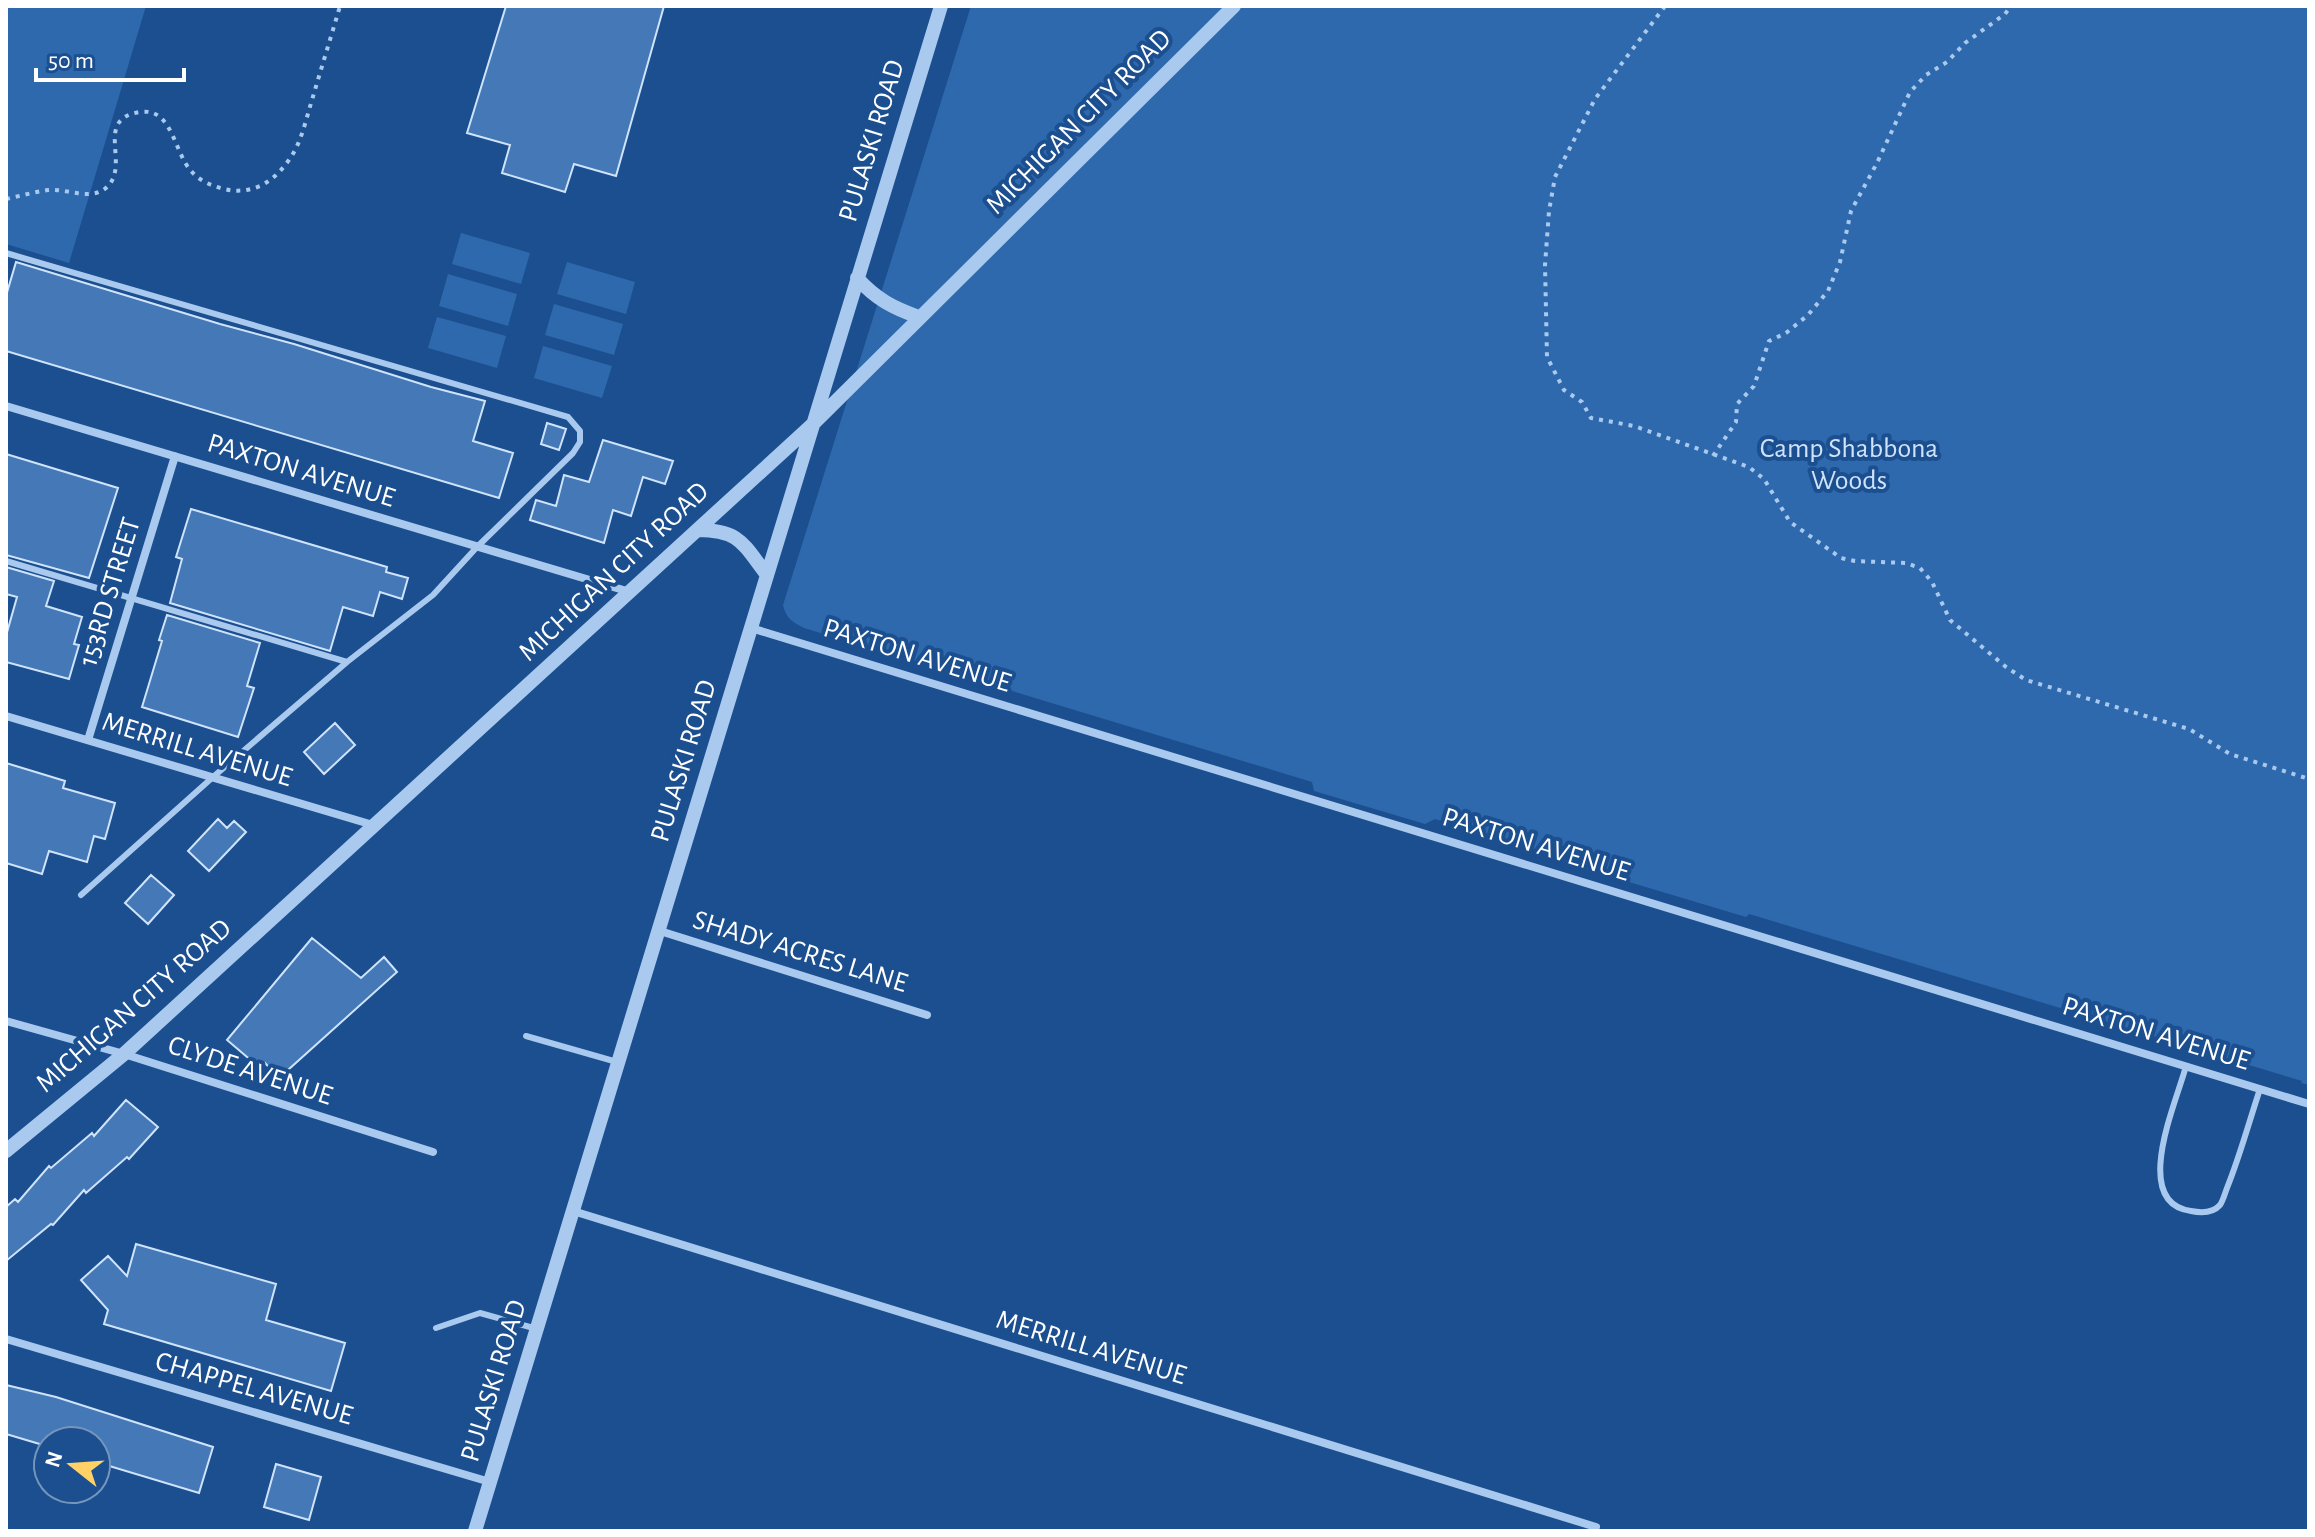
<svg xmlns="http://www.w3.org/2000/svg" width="2315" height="1537" viewBox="0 0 2315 1537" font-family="'Alegreya Sans',sans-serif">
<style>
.green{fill:#2e69ad}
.building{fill:#4478b7;stroke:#cfe3fa;stroke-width:2}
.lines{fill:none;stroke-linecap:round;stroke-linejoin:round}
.path{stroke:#a9c9ee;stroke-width:4;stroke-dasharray:4 6;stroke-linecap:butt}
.service{stroke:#a9c9ee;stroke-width:6}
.minor{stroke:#a9c9ee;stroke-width:8}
.tertiary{stroke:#a9c9ee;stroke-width:14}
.labels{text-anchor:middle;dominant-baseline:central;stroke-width:8;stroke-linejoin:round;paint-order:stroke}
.street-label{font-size:28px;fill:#fff;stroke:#1b4f8f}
.park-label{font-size:28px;fill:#cfe3fa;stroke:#1b4f8f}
</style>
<rect width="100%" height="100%" fill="#1b4f8f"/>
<path class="green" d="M6,6H146L69,263L6,244Z
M971,6H2309V1085L2301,1083L2302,1081L1749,914L1746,917L1572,865L1555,855L1435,819L1425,824L1314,791L1312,782L804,628C792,622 786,618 783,605Z
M461,233L530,253L521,284L452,264Z
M567,262L635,282L626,314L557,294Z
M448,274L517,294L508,326L439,306Z
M554,304L623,324L614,355L545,335Z
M437,317L506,336L497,368L428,348Z
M543,346L612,366L602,398L534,378Z"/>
<path class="building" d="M506,6H664L616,176L574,164L565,192L502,173L510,145L467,133Z
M16,262L220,324L294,344L431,387L485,401L473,441L513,453L499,498L6,351V296Z
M547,423L566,429L559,450L541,444Z
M603,440L673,461L665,484L643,477L631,516L613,510L604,543L530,520L536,500L556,506L564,475L589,482Z
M6,454L118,488L89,578L6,555Z
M191,509L387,567L386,572L408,578L402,599L380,592L373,616L343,607L330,651L170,603L182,559L176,557Z
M6,567L54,581L46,606L82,617L74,644L79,645L69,679L6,662V636L17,597L6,594Z
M167,615L260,643L247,686L254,688L238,737L142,707L162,641L159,640Z
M335,723L355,745L324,774L304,752Z
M6,763L65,781L63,788L115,803L105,839L94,836L87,862L49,851L42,874L6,863Z
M218,819L227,828L234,821L246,832L209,871L188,851Z
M151,875L174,895L148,924L125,903Z
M312,938L361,978L384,957L397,972L279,1078L265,1063L260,1068L227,1040Z
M126,1100L158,1127L129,1159L127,1157L86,1193L84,1190L53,1225L51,1224L6,1261V1207L15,1199L18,1202L49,1166L51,1168L92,1133L94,1136Z
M136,1244L276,1284L266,1320L345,1343L331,1391L104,1324L108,1310L81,1280L108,1256L127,1276Z
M6,1385L56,1397L213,1447L199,1493L96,1462V1441H45L43,1445L6,1434Z
M276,1464L321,1477L309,1520L264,1507Z"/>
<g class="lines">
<path class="path" d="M1665,6L1595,99L1555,177L1549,211L1545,265L1547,357L1564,390L1582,402L1591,418L1634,426L1749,467L1764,479L1790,522L1841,558L1855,561L1906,563L1920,568L1932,582L1950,620L2006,667L2026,680L2189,729L2230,754L2309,779
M6,199C20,196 34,192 48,190C67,188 91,202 107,187C131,164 93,119 140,112C173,107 174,154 192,172C200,181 212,186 224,189C236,192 248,191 260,186C273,180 283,169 291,157C302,140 306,119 312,100C321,69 331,37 340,6
M1713,456L1736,422L1737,404L1754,386L1769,341L1786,333L1808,315L1828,291L1840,262L1851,211L1877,163L1910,92L1926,75L1947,62L1965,43L2005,14L2011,6"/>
<path class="service" d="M6,253L568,417L580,431V442L573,453L477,547L433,595L347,662L213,777L81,895
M6,561L347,662
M526,1036L617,1062
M2186,1066C2177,1101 2130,1203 2191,1211C2201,1213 2213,1213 2220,1205C2223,1201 2225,1193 2227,1188C2240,1156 2249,1122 2260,1089
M436,1328L480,1313L537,1329"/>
<path class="minor" d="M6,406L630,592
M751,628L2309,1104
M6,716L373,825
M88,740L175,456
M660,931L927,1015
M6,1021L124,1054L433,1152
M573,1211L1596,1527
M6,1339L490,1482"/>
<path class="tertiary" d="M857,278C876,299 893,308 919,317
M698,530C740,530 743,544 767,575
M6,1151L124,1054L812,425L1234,6
M475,1531L941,6"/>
</g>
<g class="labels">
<g class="street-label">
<text transform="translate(1079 122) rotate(-45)">MICHIGAN CITY ROAD</text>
<text transform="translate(872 141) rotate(-73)">PULASKI ROAD</text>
<text transform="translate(301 471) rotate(17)">PAXTON AVENUE</text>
<text transform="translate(614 572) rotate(-43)">MICHIGAN CITY ROAD</text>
<text transform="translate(110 592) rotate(-73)">153RD STREET</text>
<text transform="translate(917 656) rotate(17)">PAXTON AVENUE</text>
<text transform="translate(197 750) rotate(17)">MERRILL AVENUE</text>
<text transform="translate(684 761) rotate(-73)">PULASKI ROAD</text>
<text transform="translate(1536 845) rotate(17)">PAXTON AVENUE</text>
<text transform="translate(800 952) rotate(17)">SHADY ACRES LANE</text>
<text transform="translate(134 1006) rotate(-41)">MICHIGAN CITY ROAD</text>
<text transform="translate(2156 1034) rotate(17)">PAXTON AVENUE</text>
<text transform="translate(250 1071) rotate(18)">CLYDE AVENUE</text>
<text transform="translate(1091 1348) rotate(17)">MERRILL AVENUE</text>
<text transform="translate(494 1381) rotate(-73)">PULASKI ROAD</text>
<text transform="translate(254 1389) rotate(16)">CHAPPEL AVENUE</text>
</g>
<g class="park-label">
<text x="1849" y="449">Camp Shabbona<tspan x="1849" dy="32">Woods</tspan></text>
</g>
</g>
<rect width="2315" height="1537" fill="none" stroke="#ffffff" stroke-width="16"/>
<g transform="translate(72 1465) rotate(287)"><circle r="38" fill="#1b4f8f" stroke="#7695bc" stroke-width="2"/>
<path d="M0-6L14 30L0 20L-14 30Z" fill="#ffd166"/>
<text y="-12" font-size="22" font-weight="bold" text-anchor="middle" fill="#ffffff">N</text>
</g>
<path d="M36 68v12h148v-12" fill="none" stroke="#ffffff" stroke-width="4"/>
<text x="48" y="68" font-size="24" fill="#ffffff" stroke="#1b4f8f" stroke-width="6" paint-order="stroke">50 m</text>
</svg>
